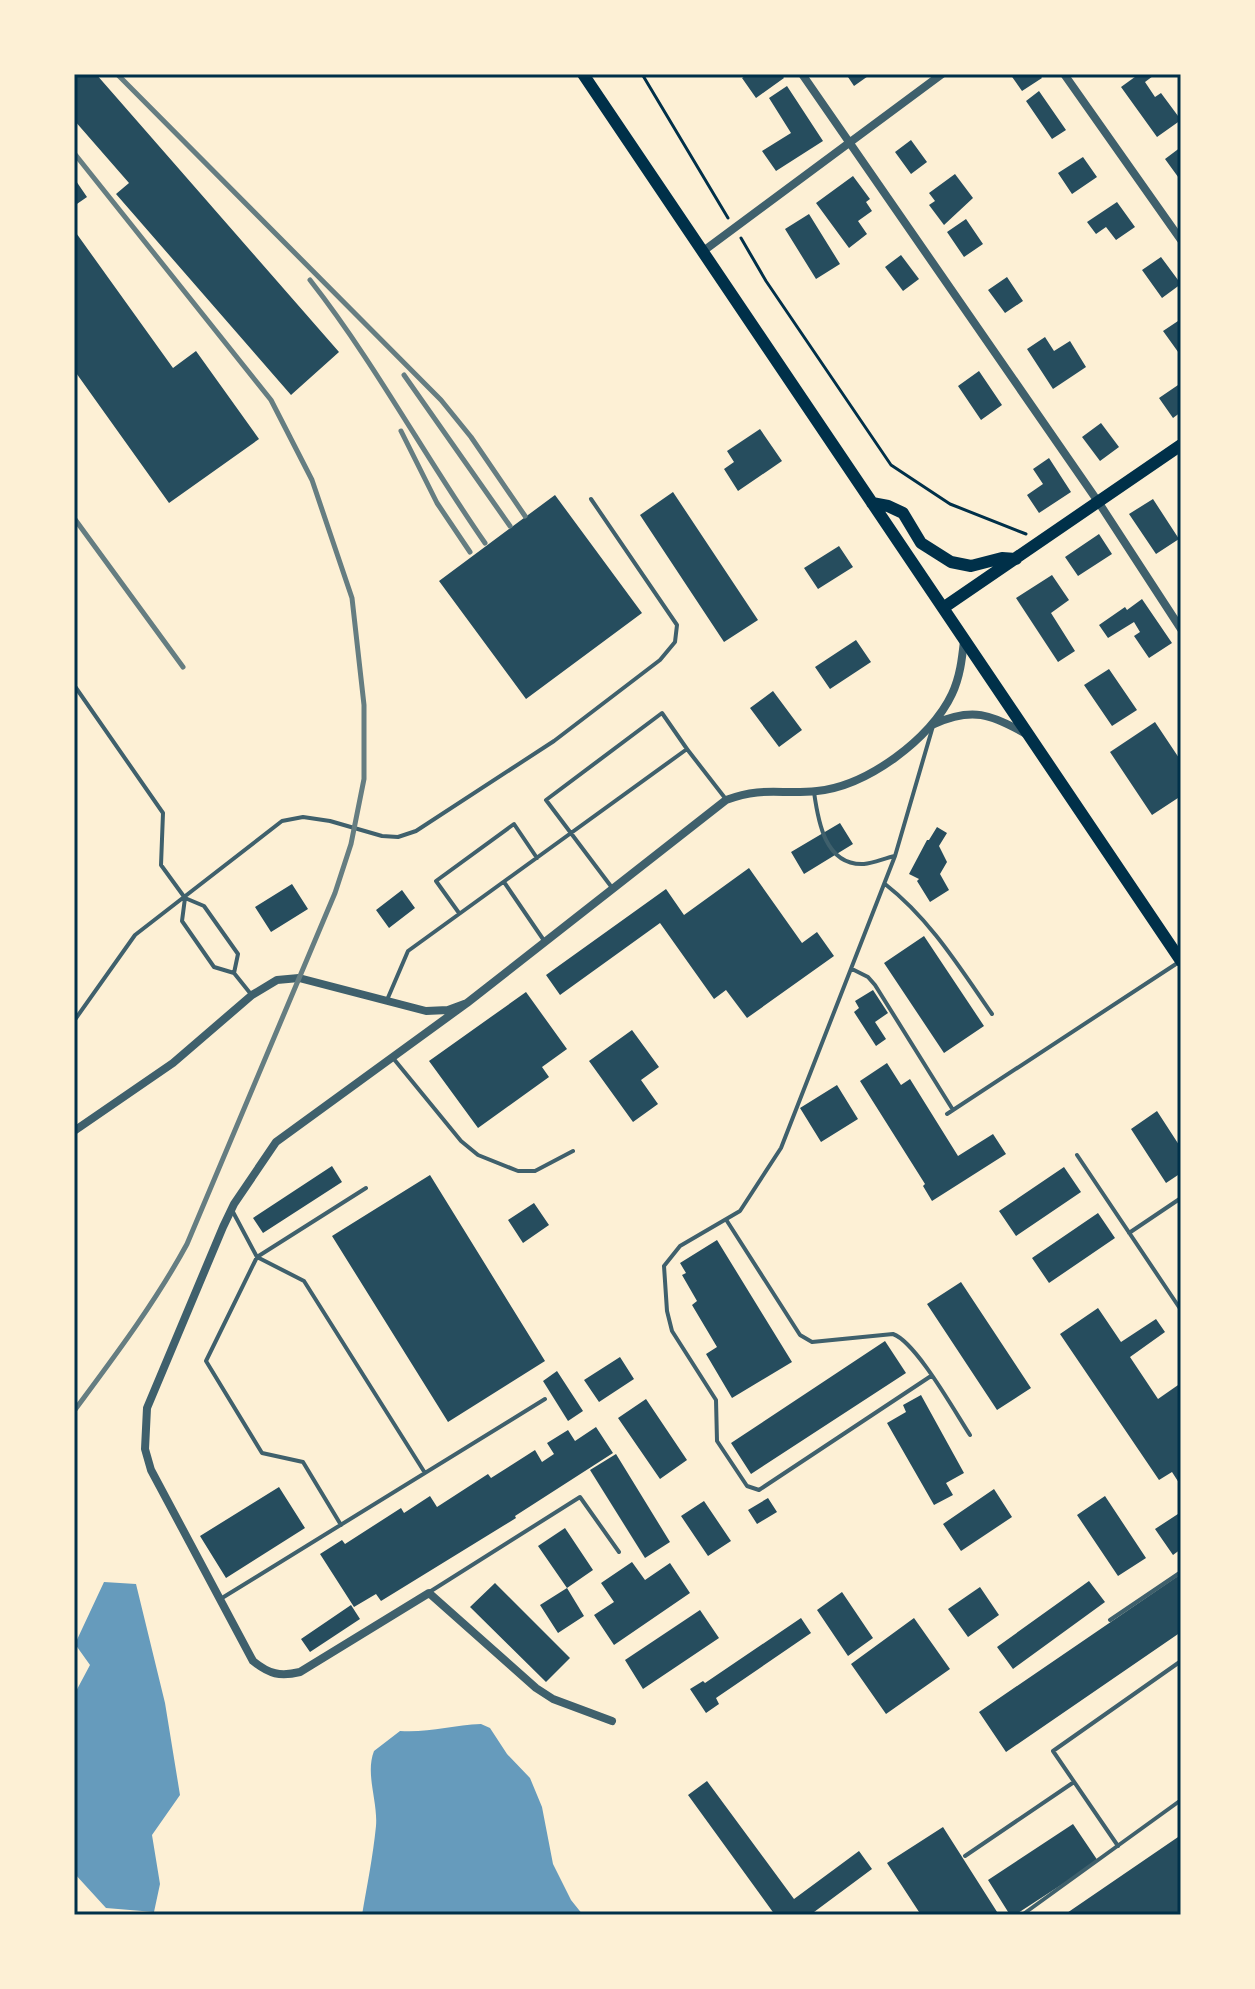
<svg xmlns="http://www.w3.org/2000/svg" width="1255" height="1989" viewBox="0 0 1255 1989" font-family="'Source Sans 3',sans-serif">
<style>
.water{fill:#669bbc}
.building{fill:#264d5e}
.lines{fill:none;stroke-linecap:round;stroke-linejoin:round}
.path{stroke:#003049;stroke-width:3}
.service{stroke:#3f606c;stroke-width:4}
.minor{stroke:#3f606c;stroke-width:8}
.primary{stroke:#003049;stroke-width:12}
.rail{stroke:#657d81;stroke-width:5}
.neatline{fill:none;stroke:#003049;stroke-width:3}
</style>
<rect width="100%" height="100%" fill="#fdf0d5"/>
<path class="water" d="M104,1582L136,1584L165,1703L180,1795L152,1835L160,1884L154,1912L106,1908L74,1873V1695L90,1665L75,1644Z
M481,1724L490,1728L507,1754L530,1778L542,1807L553,1864L571,1900L583,1915H362C367,1886 373,1856 376,1826C378,1801 365,1774 374,1751L400,1731C428,1733 453,1725 481,1724Z"/>
<path class="building" d="M74,74H96L339,352L291,395L116,194L129,183L74,120Z
M748,74H781L784,78L756,98L742,78Z
M846,74H871L854,86Z
M1010,74H1039L1042,78L1022,91Z
M1139,74H1152L1153,76L1145,82L1155,97L1161,93L1181,120L1157,137L1121,87Z
M787,86L823,141L776,171L762,151L791,133L769,98Z
M1039,91L1066,130L1052,139L1026,101Z
M911,140L927,162L911,174L895,152Z
M1181,147V181L1165,159Z
M1083,157L1097,177L1072,194L1058,173Z
M955,174L973,198L944,225L929,205L935,201L929,193Z
M853,176L870,199L866,202L872,211L858,221L867,234L849,248L816,203Z
M74,178L87,197L74,206Z
M1117,202L1135,227L1116,240L1106,227L1096,234L1087,222Z
M809,214L840,264L816,279L785,229Z
M966,219L983,244L964,257L947,232Z
M74,230L173,368L196,351L259,439L169,503L74,370Z
M901,255L919,279L903,291L885,267Z
M1161,257L1181,284L1162,298L1142,270Z
M1007,277L1023,301L1005,313L988,290Z
M1181,319V356L1163,331Z
M1045,337L1054,351L1070,341L1086,367L1053,389L1027,349Z
M979,371L1002,405L981,420L958,386Z
M1181,383V412L1173,418L1159,398Z
M1101,423L1119,447L1100,461L1082,437Z
M760,429L782,461L738,491L724,469L734,462L727,451Z
M1049,458L1071,492L1039,513L1027,495L1043,484L1033,469Z
M673,492L758,620L724,642L640,515Z
M555,495L642,613L526,699L439,581Z
M1153,499L1179,539L1156,554L1129,514Z
M1099,534L1112,554L1078,576L1065,557Z
M839,546L853,567L818,589L804,568Z
M1052,575L1069,600L1051,613L1075,651L1058,662L1016,598Z
M1142,599L1172,643L1149,658L1134,636L1140,632L1134,622L1108,638L1099,625L1125,607L1127,610Z
M856,640L871,662L830,689L815,667Z
M1109,669L1137,710L1112,726L1084,685Z
M773,691L802,730L779,747L750,708Z
M1155,722L1181,761V796L1152,815L1110,752Z
M840,823L853,844L804,874L791,852Z
M937,827L947,833L939,846L947,862L940,874L949,890L930,902L917,881L919,879L909,874L927,840H929Z
M749,868L802,943L817,932L834,956L747,1018L726,990L714,999L660,923L560,995L546,975L666,889L684,915Z
M292,884L308,909L271,932L255,907Z
M402,890L415,908L389,928L376,910Z
M924,936L984,1026L944,1053L884,963Z
M873,990L888,1013L875,1022L886,1039L876,1046L854,1012L859,1008L855,1001Z
M526,992L567,1049L542,1067L549,1077L478,1128L429,1061Z
M632,1030L659,1067L641,1080L658,1104L633,1122L589,1061Z
M887,1063L901,1085L910,1079L958,1156L993,1134L1006,1154L932,1201L923,1186L925,1184L860,1081Z
M837,1085L858,1119L821,1142L800,1108Z
M1157,1111L1181,1148V1173L1166,1183L1131,1129Z
M332,1166L342,1182L263,1233L253,1218Z
M1064,1167L1081,1192L1016,1236L999,1211Z
M430,1175L545,1361L448,1422L332,1236Z
M534,1203L549,1225L523,1243L508,1220Z
M1098,1213L1115,1238L1049,1283L1032,1258Z
M717,1240L792,1362L732,1398L706,1354L717,1347L692,1305L697,1301L682,1275L686,1273L680,1263Z
M961,1282L1031,1388L997,1410L927,1304Z
M1098,1308L1121,1342L1156,1319L1165,1332L1130,1357L1158,1399L1181,1383V1486L1172,1472L1159,1480L1060,1334Z
M885,1341L906,1373L751,1474L731,1443Z
M620,1357L634,1379L599,1402L584,1380Z
M557,1371L583,1411L568,1421L543,1381Z
M921,1395L964,1473L946,1483L953,1495L934,1505L887,1423L906,1412L903,1405Z
M646,1399L687,1460L660,1479L618,1418Z
M596,1427L613,1453L515,1516L516,1518L381,1601L376,1594L354,1607L320,1554L342,1540L345,1544L401,1508L404,1513L430,1496L437,1507L488,1474L491,1478L535,1450L542,1462L554,1454L547,1443L568,1430L575,1441Z
M616,1454L670,1542L645,1558L590,1470Z
M279,1487L305,1528L226,1578L200,1536Z
M994,1489L1012,1517L961,1551L943,1524Z
M1105,1496L1146,1558L1118,1576L1077,1515Z
M768,1498L777,1512L757,1524L748,1510Z
M704,1501L731,1541L708,1556L681,1516Z
M1181,1512V1549L1173,1555L1155,1529Z
M565,1528L593,1570L567,1588L538,1546Z
M632,1562L645,1580L670,1563L690,1593L614,1645L594,1615L614,1602L601,1583Z
M1181,1574V1632L1006,1752L979,1712Z
M1089,1581L1105,1602L1013,1669L997,1647Z
M495,1583L570,1658L546,1682L470,1607Z
M980,1587L999,1615L968,1637L948,1609Z
M567,1588L584,1616L558,1633L540,1605Z
M842,1592L873,1638L848,1656L817,1610Z
M351,1605L360,1619L310,1652L301,1639Z
M700,1610L719,1638L643,1689L625,1660Z
M801,1618L811,1633L716,1698L719,1704L706,1713L690,1689L703,1681L705,1683Z
M914,1618L950,1669L886,1714L851,1664Z
M707,1781L794,1899L859,1851L872,1869L810,1915H775L688,1795Z
M1073,1824L1098,1861L1015,1915H1010L988,1880Z
M943,1827L999,1915H921L887,1863Z
M1181,1835V1910L1173,1915H1064Z"/>
<g class="lines">
<path class="path" d="M642,74L728,218
M741,238L766,281L891,465L950,504L1026,534"/>
<path class="service" d="M74,685L163,813L161,865L185,898L204,906L238,954L234,973
M814,792C818,821 825,866 864,864C874,863 885,858 895,856L933,726
M895,856L781,1148L740,1211L680,1246L664,1266L667,1311L672,1331L716,1400L717,1441L747,1486L759,1490L931,1376
M504,882L545,942
M885,884C930,919 960,968 992,1014
M613,889L546,800L662,713L687,749
M185,898L182,921L214,967L234,973L250,993
M459,913L436,881L514,824L537,858
M852,969L868,977L875,985L953,1110
M387,1000L408,951L687,749L725,798
M74,1021L135,935L282,821L303,817L330,821L382,836L398,837L416,831L554,741L660,660L675,642L677,625L591,499
M393,1058L461,1141L478,1155L518,1171H535L573,1151
M947,1114L1179,962
M1077,1155L1181,1310
M233,1212L257,1257L366,1188
M727,1221L800,1335L812,1342L893,1334C916,1342 955,1412 970,1435
M1129,1233L1181,1198
M341,1525L303,1462L262,1453L206,1361L257,1257L304,1281L425,1473
M431,1591L580,1497L619,1552
M222,1598L545,1399
M1110,1620L1181,1572
M1118,1846L1053,1751L1181,1661
M965,1856L1074,1782
M1022,1915L1181,1800"/>
<path class="minor" d="M802,74L1099,503L1181,629
M1064,74L1181,240
M702,252L942,74
M934,724C972,707 991,714 1026,734
M467,1003L276,1142L234,1204L223,1227L147,1408L145,1449L151,1470L253,1661C269,1674 280,1677 300,1672L429,1593L536,1688L553,1699L612,1721
M74,1131L173,1063L252,995L277,980L299,978L426,1011L448,1010L467,1003L726,800C764,786 781,795 817,791C867,786 931,739 952,694C960,677 962,659 964,641"/>
<path class="primary" d="M583,74L1181,961
M872,503L888,506L903,513L921,543L951,562L971,566L1002,558L1016,559
M943,608L1181,445"/>
<path class="rail" d="M117,74L441,400L471,437L525,516
M74,153L271,400L312,480L352,598L364,705V779L351,844L335,893L187,1244C155,1303 114,1357 74,1411
M310,280C375,363 425,457 485,543
M404,375L510,526
M401,431L437,503L470,552
M74,518L183,667"/>
</g>
<rect width="1255" height="1989" fill="none" stroke="#fdf0d5" stroke-width="152"/>
<rect x="76" y="76" width="1103" height="1837" class="neatline"/>
</svg>
